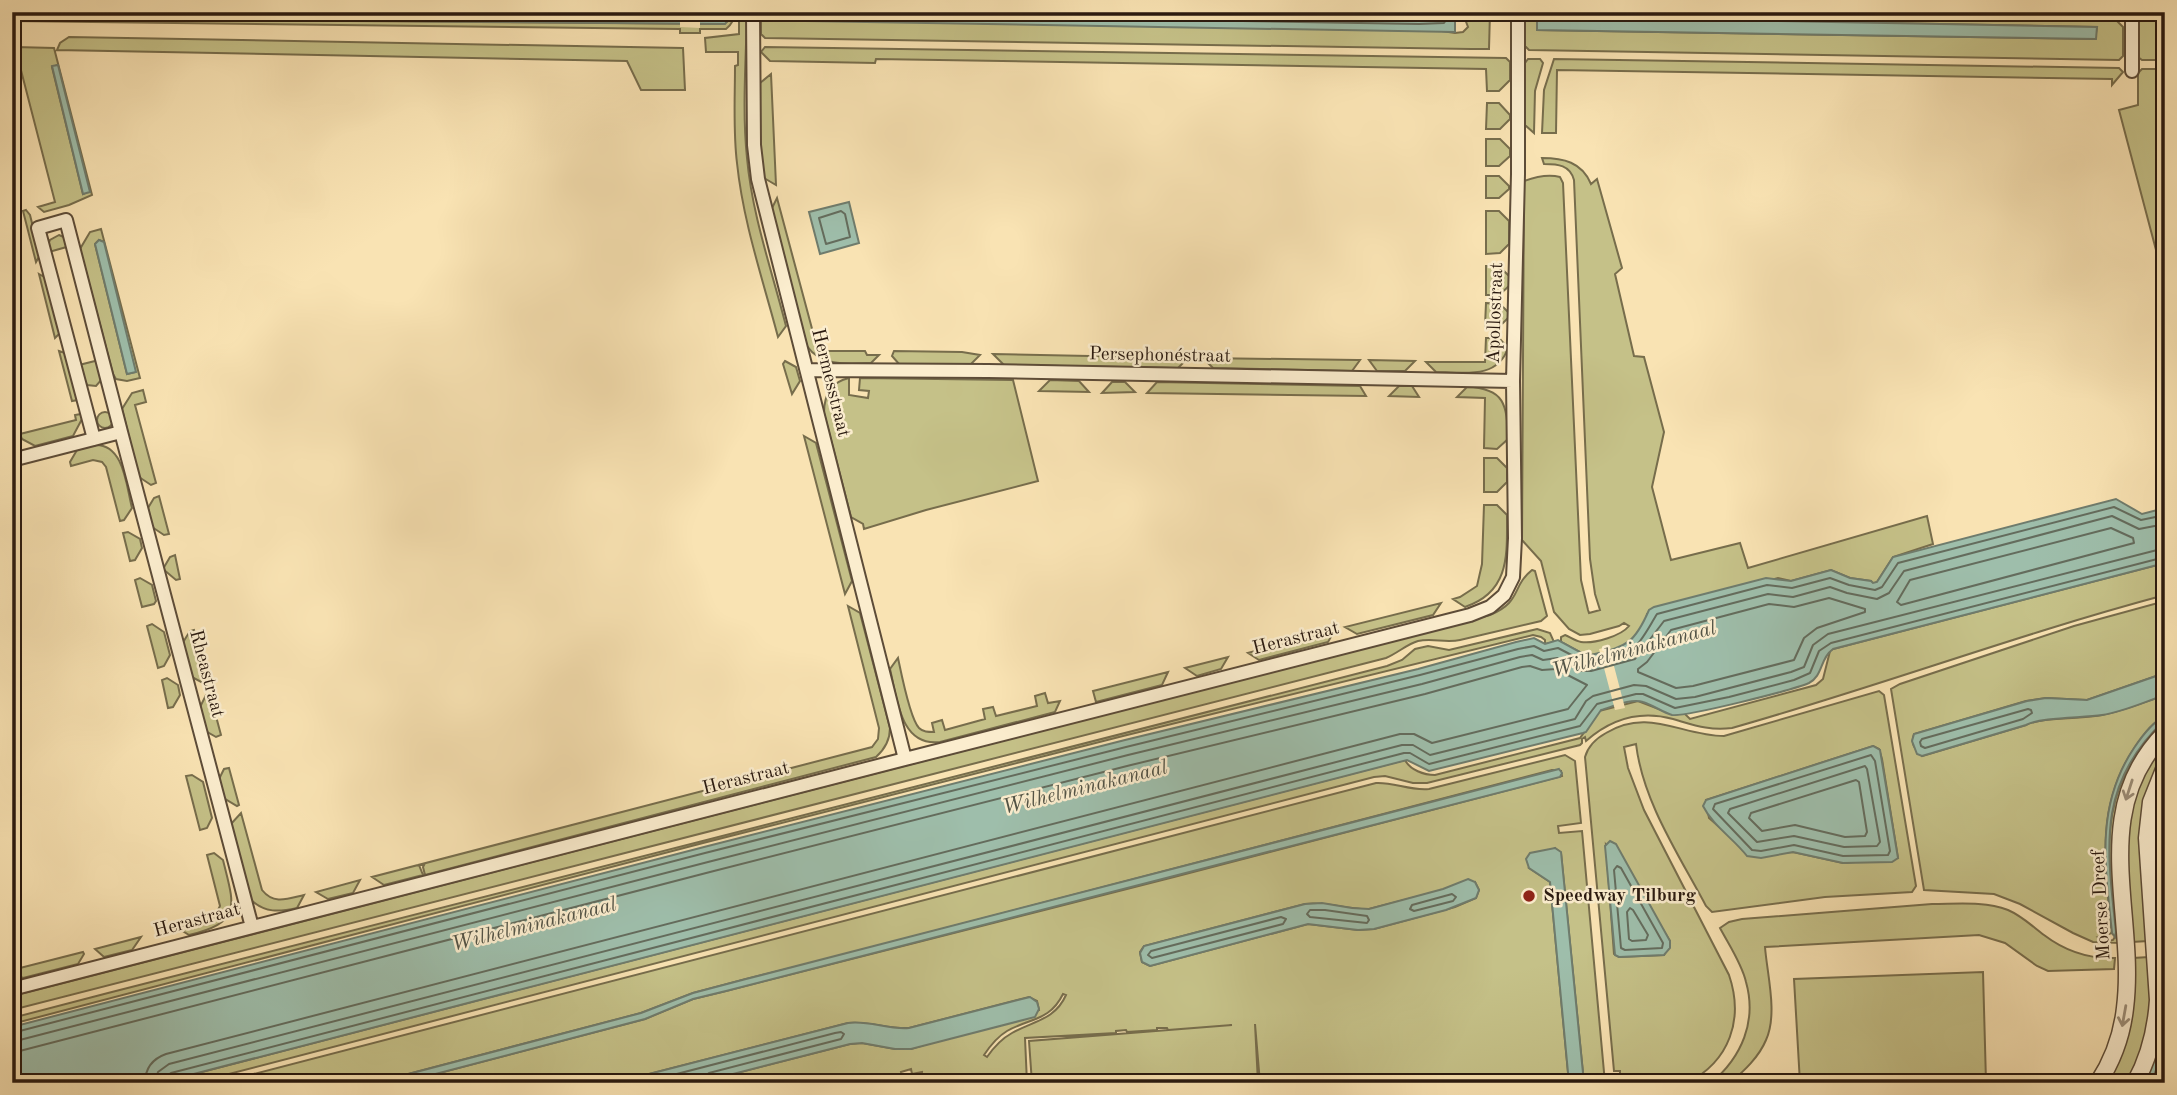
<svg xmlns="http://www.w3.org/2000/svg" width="2177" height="1095" viewBox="0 0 2177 1095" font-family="'Old Standard TT',serif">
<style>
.green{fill:#c5c188;stroke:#776d4c;stroke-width:2;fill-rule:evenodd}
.water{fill:#9ebeab;stroke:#6f7c6d;stroke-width:2}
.pier{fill:#f9e3b3}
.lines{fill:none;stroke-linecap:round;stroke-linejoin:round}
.shore{stroke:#646c5d;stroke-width:2}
.minor-casing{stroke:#5d4c38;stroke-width:16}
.tertiary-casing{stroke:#5d4c38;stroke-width:19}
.minor{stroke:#fbedce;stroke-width:12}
.tertiary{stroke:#fbedce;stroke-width:16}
.oneway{stroke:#9c8e78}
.poi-dot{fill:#8f2418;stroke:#fbedce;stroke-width:2.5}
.labels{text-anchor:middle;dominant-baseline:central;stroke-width:5;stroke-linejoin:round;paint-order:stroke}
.street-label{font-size:19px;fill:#29190f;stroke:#fbedce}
.poi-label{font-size:19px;font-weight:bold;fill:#29190f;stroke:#fbedce;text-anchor:start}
.water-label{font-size:21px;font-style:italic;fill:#525346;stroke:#fbedce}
</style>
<rect width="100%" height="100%" fill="#f9e3b3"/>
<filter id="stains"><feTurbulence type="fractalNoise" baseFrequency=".00286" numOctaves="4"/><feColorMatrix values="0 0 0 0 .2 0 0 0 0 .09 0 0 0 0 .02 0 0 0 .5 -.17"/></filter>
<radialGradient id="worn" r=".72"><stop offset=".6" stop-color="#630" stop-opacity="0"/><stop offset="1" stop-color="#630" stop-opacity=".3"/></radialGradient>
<path class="green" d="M729,12H734C734,20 732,24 726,29H700V33H680V29L12,21V16L220,20L224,17L225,20L724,24L728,21Z
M739,12H747C746,60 742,110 747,158C752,215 772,271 786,326L778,337C763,280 743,222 737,163C733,131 735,99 735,66L738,65V52H706L705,38L739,34Z
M761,12H802L804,20L1442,31L1455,33L1463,32L1468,27L1465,19L1456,14L1455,16L1180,12H1475V14H1480L1481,12H1490L1489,49H1471L765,38L761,34Z
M1525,12H1537V30L2095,39L2097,27L1561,17L1557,16L1555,12L1683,16L1684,13L2008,18H2114L2123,27V56L2119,60L1529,50L1525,46Z
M2138,12H2148L2149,20L2165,21V28L2162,29V38H2165V60H2142L2138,57Z
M69,37L683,48L685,90H641L627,61L57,50L60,43Z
M15,47L54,48L92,195L69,205L44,212L38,207L55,202ZM58,65L90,191L83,194L52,67Z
M765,47L1506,58L1510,62V80L1499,91H1487L1486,69L876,59L875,63L770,61L761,52Z
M1528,59H1540L1543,63L1535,91L1534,133L1525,125V63Z
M1554,59L2119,68L2123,72L2112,85V79L1557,70L1556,133H1542L1544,90Z
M2142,69H2165V284L2119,110L2138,105V73Z
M771,74L776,185L764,178L760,146V83Z
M1487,103H1499L1510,115V119L1500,129H1486Z
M1486,139H1500L1510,149V156L1499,166H1486Z
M1542,158C1563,158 1582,162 1591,184L1597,179L1622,268L1615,274L1634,356L1644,357L1664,432L1652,487L1671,560L1740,543L1748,568L1927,516L1933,544L1893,557L1877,582L1873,584L1871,581L1850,578L1831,570L1791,581L1778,578L1647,614C1646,623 1634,640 1625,646C1616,652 1598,653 1587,656L1561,642V637L1565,635C1570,637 1575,641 1581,642C1594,644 1621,636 1629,626L1624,623L1619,626L1590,634L1580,635L1569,629L1554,612L1541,561L1522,540L1524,181C1535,177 1548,174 1560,177L1563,183L1581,580L1588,610L1589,613L1600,610L1595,594L1590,559L1574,180C1570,165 1558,164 1544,164Z
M1486,176H1499L1509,186V189L1499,198H1486Z
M777,198L818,351H865L867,355H879L871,363C849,364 821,367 807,346L771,210Z
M26,210L30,215L40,255L36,262L23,211Z
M1486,211H1499L1509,221V244L1500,253L1486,254Z
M101,229L140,378L127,381L116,379L113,374L80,249L90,232ZM99,240L104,242L135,372L127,374L95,244Z
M59,235L66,238L70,246L49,252L48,245L50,240Z
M1486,266H1499L1509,276V286L1499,295H1486Z
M39,274L46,278L60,333L55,338Z
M1486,303L1500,304L1508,312L1509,317L1499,327L1485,326Z
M1486,338H1499L1508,348C1497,380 1463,372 1436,372L1426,362H1485Z
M59,351L65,353L78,400L72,401Z
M894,351L962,352L980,355L970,365L899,364L892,356Z
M993,354L1187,358V359L1178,368L1004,365Z
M1203,358L1357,360H1360L1352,371L1213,368Z
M99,360L103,378L96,386L87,385L79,365Z
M1369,360L1415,361L1405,371H1377Z
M785,361L796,367L800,381L792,394L783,364Z
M849,378V395L868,398L869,391L859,390L860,378L1013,380L1038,481L926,510L864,529L863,524L851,517L824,413C824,395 831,382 849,378Z
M1050,380L1079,381L1089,392L1039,391Z
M1112,382H1125L1135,392L1102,393Z
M1157,382L1360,386L1366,396L1147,393Z
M1399,386H1412L1419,397L1389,396Z
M1467,387C1505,388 1507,405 1508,439L1497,449L1484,448L1485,398L1457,397Z
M143,390L146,402L135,405L156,483L151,485L139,477L122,409L132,393Z
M97 420a8 8 0 1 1 16 0a8 8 0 1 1-16 0Z
M81,414L82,419L73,436L35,446L22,439L20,434L76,420L75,415Z
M804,436L816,443L852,581L845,594Z
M95,445C124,444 126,485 132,508L124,520L120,521L106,467L102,462L93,460L71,466L70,462L77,450Z
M1484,458H1497L1507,468V482L1497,492H1484Z
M159,496L169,534L164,535L152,527L148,508L154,498Z
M1484,505H1497L1507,515C1507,555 1510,592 1465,607L1453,599L1460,597L1477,586L1482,564Z
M128,532L140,539L142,548L135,560L130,561L123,533Z
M175,555L180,579L176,580L163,569L170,557Z
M2165,563V595C2019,634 1877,687 1732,728C1709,731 1694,725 1673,719C1640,710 1611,719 1586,741L1585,737L1582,739V743L1580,745L1427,783H1413L1385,776L1374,777L194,1083H159L1405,760C1410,770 1424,775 1435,775L1580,738L1599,711L1638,701L1674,715L1684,713L1690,719L1816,685L1823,679L1830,651L1833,649Z
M1532,570L1535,571L1547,616L1541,621L1460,640C1446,643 1432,638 1418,641C1407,644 1398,653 1386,658L12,1010V996L1490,615C1522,602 1511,587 1532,570Z
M140,578L152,585L156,601L154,604L142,607L135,580Z
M2165,601V673L2087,700L2046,698L2026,701L1914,734C1910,744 1915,749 1922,756L2026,725C2040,717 2083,719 2102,715C2123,711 2144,702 2165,695V717C2153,721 2143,736 2135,747C2095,806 2105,866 2112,933L2098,937L2106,942L2113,940L2116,935C2107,849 2096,786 2165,720V726L2121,796L2116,816L2114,837L2121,943L2093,942L2073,933L2020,904L1994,894L1924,890L1891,689L1900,684L2074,626Z
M1441,603L1433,615L1357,634L1345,627Z
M848,606L860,613L890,728C890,740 885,749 876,757L425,875L423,867L424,865H419L423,875L384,885L372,877L872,747L878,739L879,728Z
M152,624L164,632L170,655L164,666L158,668L147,626Z
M1537,629L1550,633L1554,642L1545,644V640L1541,637L1533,635L1123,736L703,843L12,1024V1018L108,993L1387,666L1402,660L1415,649L1428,646L1449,650Z
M194,630L207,682L203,683L190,676L182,644L190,631Z
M1335,630L1328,642L1259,660L1248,653Z
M1228,657L1221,669L1197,676L1185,668Z
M898,658C901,672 910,719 919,728C923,732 928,732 934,732L932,723L942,720L945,730L985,719L983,709L993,707L996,716L1037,706L1035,696L1045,693L1048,703L1060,701L1055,712L940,742C900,747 897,698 890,669Z
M1168,672L1162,685L1096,702L1093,691Z
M167,678L178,685L180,695L173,707L168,708L162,680Z
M1879,691L1884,695L1916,886L1912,892L1825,897L1712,912L1706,906C1679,855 1643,802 1636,744L1624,747L1628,768L1644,810L1729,975C1744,1019 1730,1061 1687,1083H1615V1075L1620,1074V1071H1614L1585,757C1588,746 1597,738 1606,733C1648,707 1682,736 1724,736ZM1873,746L1879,749L1882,759L1898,858L1843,863L1793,852L1748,856L1733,839L1709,818L1706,800ZM1606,845L1651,910L1670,941L1664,955L1619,957L1614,954Z
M210,694L221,735L216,737L204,730L199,709L206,695Z
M2165,741V756L2158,768L2148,941L2132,942L2124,843L2135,789Z
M1565,755L1575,761L1581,823L1558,826L1559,833L1582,831L1605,1083H1584L1561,853L1555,848L1529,868L1550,882L1569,1083H1260L1255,1024L1258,1083H1032L1029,1041L1232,1025L1168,1030L1167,1028H1157V1030L1127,1032L1126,1030L1116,1031V1033L1025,1038L1027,1083H921L922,1072L912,1074L911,1069L901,1072L902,1076L874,1083H698L850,1044L862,1043L895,1049H911L1039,1010L1037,1001L1029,997L909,1028C888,1029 869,1021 848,1023L614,1083H401L645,1019L693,999L726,991L1174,877L1562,776L1561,771L1552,770L820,961L746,979L693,993L641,1013L374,1083H219L1376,783C1394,782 1410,791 1429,789ZM1475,882L1479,890L1476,898L1455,907L1374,929L1358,930L1308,924L1150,966L1142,962L1140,952L1144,946L1305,904C1327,901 1347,910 1369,909ZM1063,994L1066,995C1055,1020 1033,1021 1012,1033C1001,1039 994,1047 987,1057L984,1055C990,1046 997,1037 1007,1031C1030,1018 1050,1021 1063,994Z
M229,768L239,805L237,806L222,797L218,781L224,769Z
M192,775L203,782L212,818L207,828L200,830L186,776Z
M2165,805V915C2161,878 2158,843 2165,805Z
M241,813L262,890C274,905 287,899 304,895L297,908C279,912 265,913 251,900L230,825Z
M214,853L223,860C234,905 243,922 189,935L178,928L214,918L220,906L207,855Z
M360,880L353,893L328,899L316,892Z
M1932,904C1958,904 1984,901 2008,910C2022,916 2032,926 2044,935C2065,951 2089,959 2115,958L2114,969L2048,971L2037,966L2005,943L1979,935L1765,947C1767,974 1778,1014 1766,1040C1759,1057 1744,1071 1730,1083H1711C1742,1057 1757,1021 1746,982C1742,964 1729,945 1720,928L1729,922L1742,919Z
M141,937L132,950L104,957L95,949Z
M83,952L84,954L78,964L23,978L12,973V970Z
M2149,957L2151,992L2149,1031L2129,1083H2106L2129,1031L2134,993L2133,958Z
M1983,972L1986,1082L1800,1083L1794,979Z
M2165,1046V1077L2162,1083H2151Z"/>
<path class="water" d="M12,12H729V19L725,24L66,18L12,16Z
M802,12H1180L1455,16V32L806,21L803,18Z
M1537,12H1555L1557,16L1561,17L2097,27L2096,39L1537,30Z
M58,65L90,192L83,194L52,66Z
M849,202L859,243L820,254L809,212Z
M99,240L104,242L136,372L127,374L95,244Z
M2116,499L2142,514L2165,508V563L1833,649C1820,658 1823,676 1809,683C1793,690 1686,717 1672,715C1662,712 1653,705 1643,702C1631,698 1612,707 1601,710L1586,732L1583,733L1429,771L1407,760L159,1083H12V1027L704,847L1125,740L1418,669L1516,642L1534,638L1545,644L1558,640L1587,656C1625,646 1633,647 1649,610L1654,607L1766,578L1791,581L1831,570L1850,578L1871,581L1873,583L1877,582L1893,557Z
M2165,673V695C2144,702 2123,712 2102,715C2083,718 2041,717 2026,725L1922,756L1917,754L1912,741L1914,734L2027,701L2046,698L2087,700Z
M2164,717L2165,720C2096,784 2107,848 2116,932L2115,937L2112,933C2105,867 2095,806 2134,748C2142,736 2152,722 2164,717Z
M1873,746L1880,750L1898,858L1892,862L1843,863L1793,852L1761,858L1747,856C1733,838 1713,826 1703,806L1706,800Z
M1559,769L1562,773L1560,777L726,991L693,999L645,1019L401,1083H374L641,1013L693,993L746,979Z
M2165,791L2160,851L2165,918L2163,920L2161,919L2160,912C2157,869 2153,833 2165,791Z
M1610,841L1616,844L1670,941V948L1664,955L1619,957L1615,955L1605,846Z
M1555,848L1561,852L1584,1083H1569L1550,882L1529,868L1526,859L1530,853Z
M1468,879L1475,882L1479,890L1476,898L1446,910L1374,929L1358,930L1308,924L1150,966L1142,962L1140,953L1144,946L1305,904L1322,903L1352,908L1369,909L1443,889Z
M1030,997L1037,1002L1039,1009L1035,1017L911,1049H895L862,1043L850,1044L698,1083H614L848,1023C869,1020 888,1030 909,1028Z
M2165,1014V1046L2151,1083H2145L2159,1047Z"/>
<path class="pier" d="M680,12H700V28L680,27Z
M1609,647L1625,708L1615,710L1599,649Z"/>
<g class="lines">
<path class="shore" d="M187,12L719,17L723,12
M808,12L812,14L1419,24L1444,23L1446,20L1445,12
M1281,12L1419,16L1433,15L1436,12
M841,211L845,214L850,237L826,244L819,218Z
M2111,528L2133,538L2134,543L1901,605L1897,602L1910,580Z
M1829,598L1865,609V612L1817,628L1804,638L1794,660L1693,686L1676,688L1638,672V669L1647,662L1671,630L1769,604L1794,607Z
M2028,709L2031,710L2032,713L2023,719L1925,748L1921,746L1920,742L1922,739Z
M1871,755L1875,761L1890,851L1888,855L1843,856L1794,845L1761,851L1752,850L1713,809L1715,804Z
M1865,766L1867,769L1880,842L1877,846L1844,847L1794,836L1757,842L1728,813L1730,809Z
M1856,780L1859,782L1867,832L1865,836L1845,837L1795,825L1762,831L1749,818L1751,813Z
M1617,866L1621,868L1663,943L1662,948L1625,950L1621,948L1614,870Z
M1452,894L1456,897L1453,901L1414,911L1410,909L1412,905Z
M1630,908L1633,910L1648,935L1646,940L1632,941L1629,939L1627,912Z
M1310,910H1325L1367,916L1369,920L1367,923L1310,917L1307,914Z
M1281,917L1286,919L1283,924L1152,958L1148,955L1151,951Z
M12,1033L705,853L1126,747L1420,675L1518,649L1534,646L1544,651L1558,648L1587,663C1597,661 1623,657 1631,651C1642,642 1650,625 1657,614L1767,585L1792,588L1830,578L1849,585L1875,590L1882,587L1898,563L2114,507L2141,520L2165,515
M12,1042L708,862L1128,755L1422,684L1520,657L1532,655L1543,660L1557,658L1581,671H1591L1635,659L1664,621L1768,594L1793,597L1830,587L1847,593L1877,599L1889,593L1904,571L2112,516L2139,529L2165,524
M12,1053L710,872L1131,765L1425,694L1522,667L1530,666L1542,670L1556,669L1587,685L1568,709L1432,743L1414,734H1400L166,1054C152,1059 145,1068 145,1083
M155,1083L158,1072L169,1064L1402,745H1413L1430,755L1575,719L1586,701L1593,696L1634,685L1646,686L1676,699L1695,697L1791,672L1804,667L1813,645L1828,634L2165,548
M164,1083L166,1076L171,1073L1404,753H1410L1429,764L1580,726L1597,704L1636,694H1643L1675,708L1729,697L1794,680L1810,673L1819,651L1831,643L2165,557
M642,1083L835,1033L841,1032L844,1034L841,1039L709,1073L705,1076L703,1083"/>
<defs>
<path id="minor" d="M753,12L754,145L758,179L905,759
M2132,71V12
M807,370L988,371L1513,381
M94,439L38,228L66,220L121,432
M12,460L121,432L252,927
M12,989L905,759L1470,615L1490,607L1504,595L1513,577L1515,538L1513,381L1518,174V12"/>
<path id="tertiary" d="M2098,1083C2113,1060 2122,1035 2125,1008C2137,913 2087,812 2165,733
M2135,1083C2150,1056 2156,1030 2158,1000L2147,838L2151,802L2165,767"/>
</defs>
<use href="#minor" class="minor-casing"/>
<use href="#tertiary" class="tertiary-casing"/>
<use href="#minor" class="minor"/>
<use href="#tertiary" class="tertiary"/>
</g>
<defs><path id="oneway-shaft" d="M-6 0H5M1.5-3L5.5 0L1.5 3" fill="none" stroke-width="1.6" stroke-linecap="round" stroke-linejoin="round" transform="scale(1.75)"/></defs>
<g class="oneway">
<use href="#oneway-shaft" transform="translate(2129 790) rotate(108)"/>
<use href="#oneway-shaft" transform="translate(2124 1016) rotate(100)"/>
</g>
<circle class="poi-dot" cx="1529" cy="896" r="7"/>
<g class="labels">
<g class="street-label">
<text transform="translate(1496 313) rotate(-88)">Apollostraat</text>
<text transform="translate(1160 356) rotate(1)">Persephonéstraat</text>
<text transform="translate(830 383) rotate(76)">Hermesstraat</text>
<text transform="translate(1296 639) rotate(-14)">Herastraat</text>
<text transform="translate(206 674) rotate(75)">Rheastraat</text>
<text transform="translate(746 779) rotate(-14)">Herastraat</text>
<text transform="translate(2102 905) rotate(-93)">Moerse Dreef</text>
<text transform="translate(197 921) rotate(-15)">Herastraat</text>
</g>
<g class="poi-label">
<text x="1543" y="896">Speedway Tilburg</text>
</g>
<g class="water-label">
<text transform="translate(1634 650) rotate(-15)">Wilhelminakanaal</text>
<text transform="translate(1085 788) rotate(-14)">Wilhelminakanaal</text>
<text transform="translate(534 925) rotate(-14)">Wilhelminakanaal</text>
</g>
</g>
<rect width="2177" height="1095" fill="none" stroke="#f9e3b3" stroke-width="42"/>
<rect x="14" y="14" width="2149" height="1067" fill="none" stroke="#29190f" stroke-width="3.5"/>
<rect x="21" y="21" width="2135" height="1053" fill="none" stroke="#29190f" stroke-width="2"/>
<rect width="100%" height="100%" filter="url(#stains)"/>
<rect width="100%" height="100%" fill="url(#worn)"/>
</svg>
